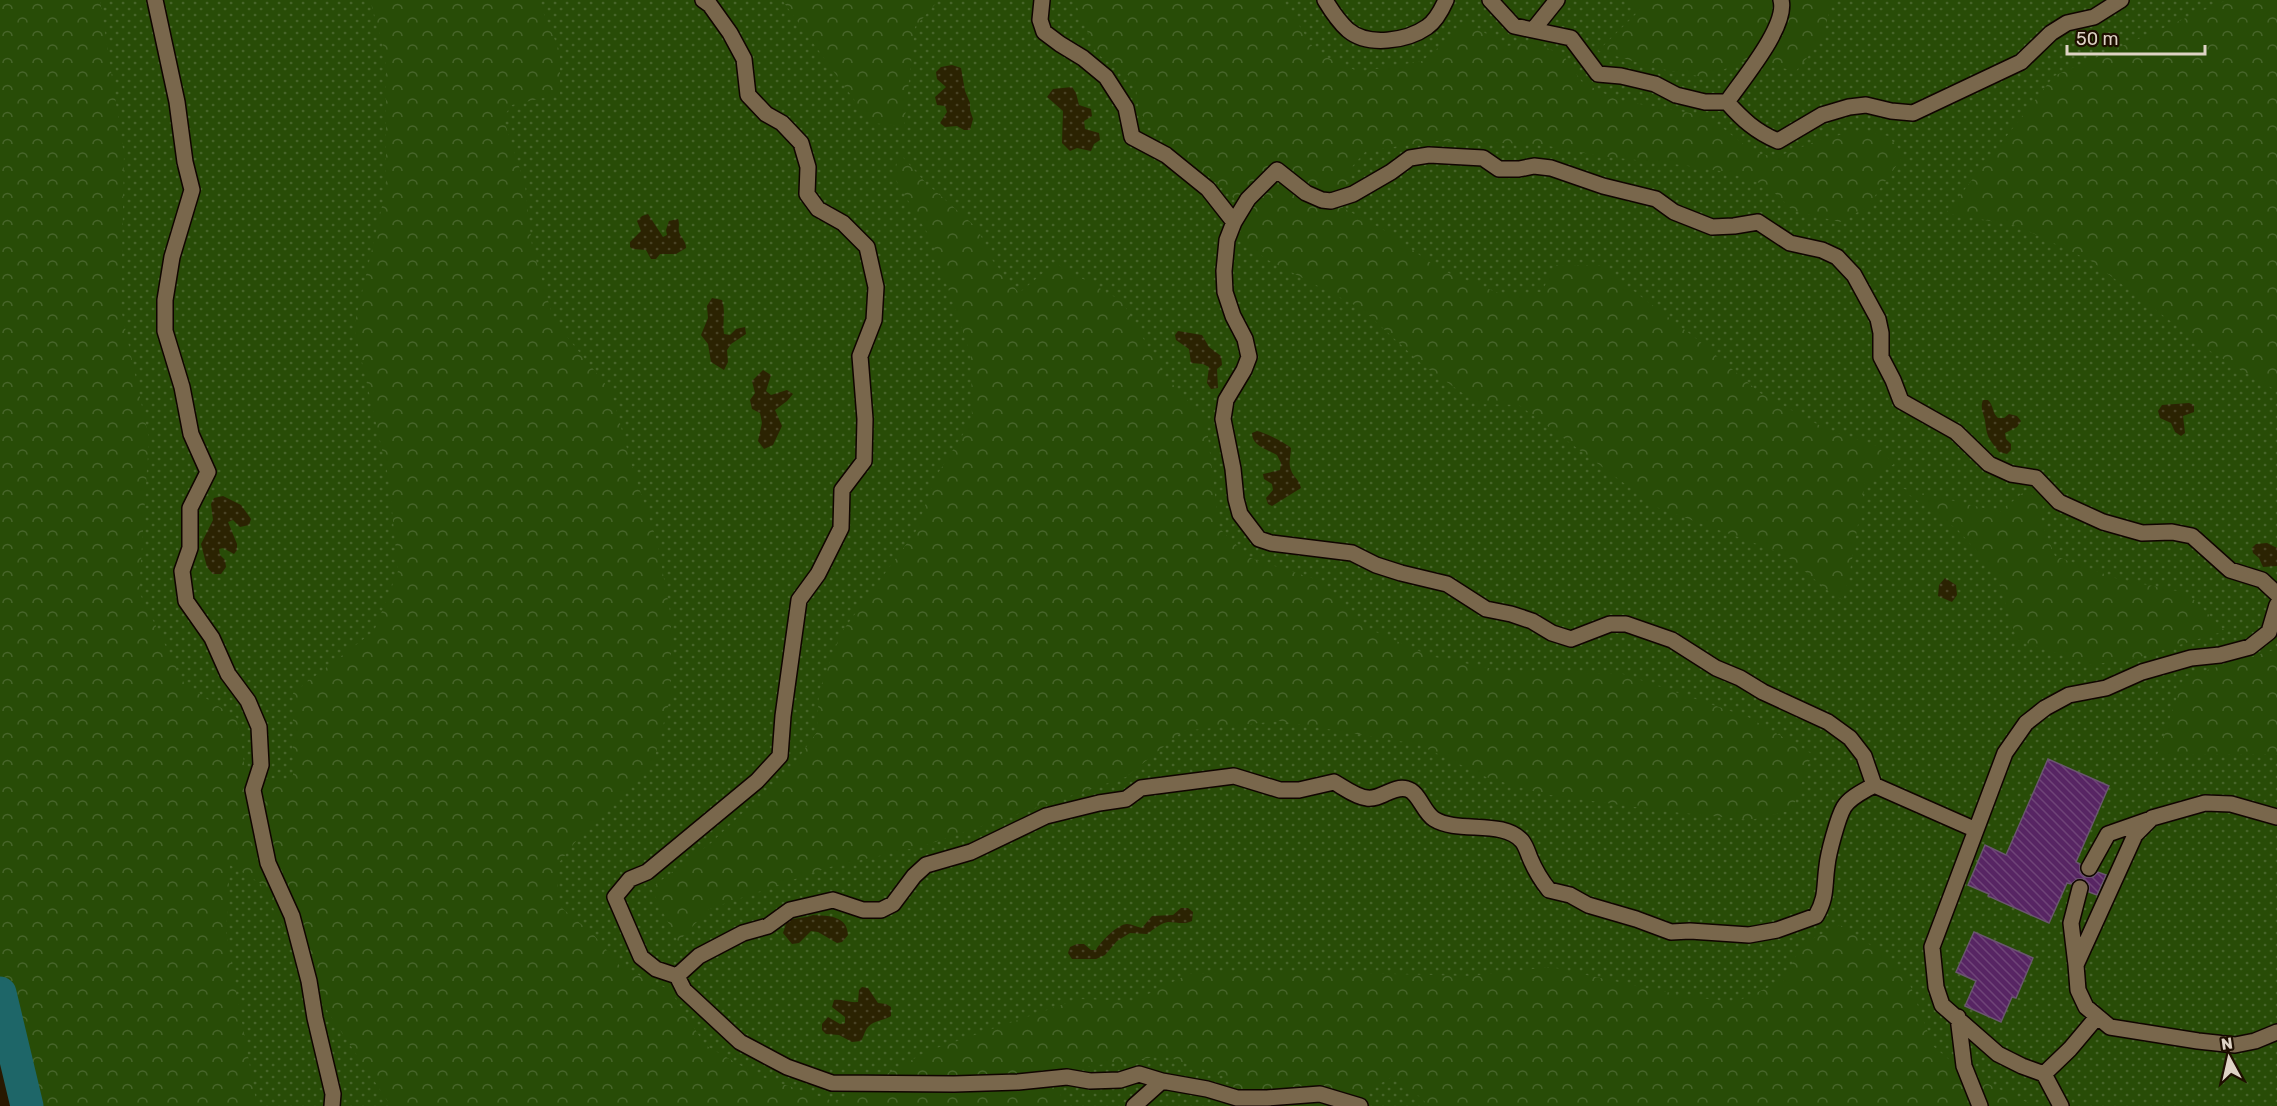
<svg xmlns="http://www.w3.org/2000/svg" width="2277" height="1106" viewBox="0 0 2277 1106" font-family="Rubik,sans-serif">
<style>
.grass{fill:url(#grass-dots)}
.forest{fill:url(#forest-crowns)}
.sand{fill:url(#sand-dots)}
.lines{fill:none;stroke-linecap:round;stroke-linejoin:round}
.river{stroke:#1e6668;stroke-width:33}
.building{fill:url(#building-back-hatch);stroke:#6a566f;stroke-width:1.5}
.minor-casing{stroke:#100400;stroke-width:18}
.minor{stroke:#79674c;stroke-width:15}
</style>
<defs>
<pattern id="grass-dots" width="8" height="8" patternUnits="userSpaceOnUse" patternTransform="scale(1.5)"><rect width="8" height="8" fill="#284c07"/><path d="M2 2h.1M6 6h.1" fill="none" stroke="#47652a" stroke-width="1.8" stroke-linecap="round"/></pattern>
<pattern id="forest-crowns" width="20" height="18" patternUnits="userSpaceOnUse" patternTransform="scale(1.5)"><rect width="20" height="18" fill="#284c07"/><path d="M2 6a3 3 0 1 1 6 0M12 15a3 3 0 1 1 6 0" fill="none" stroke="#47652a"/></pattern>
<pattern id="sand-dots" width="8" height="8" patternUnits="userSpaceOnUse" patternTransform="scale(1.5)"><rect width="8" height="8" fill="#2b2302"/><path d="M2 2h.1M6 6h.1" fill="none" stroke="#494225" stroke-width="1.8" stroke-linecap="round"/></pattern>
<pattern id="building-back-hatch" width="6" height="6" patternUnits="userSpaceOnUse" patternTransform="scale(1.5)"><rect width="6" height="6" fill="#572563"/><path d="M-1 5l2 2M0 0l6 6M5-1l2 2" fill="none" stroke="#6f4478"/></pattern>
</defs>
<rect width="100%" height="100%" fill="#281901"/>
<path class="grass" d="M0,0H2277V1106H186Z"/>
<path class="forest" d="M0,0H100L124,155L121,309L149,439L139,592L185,685L237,718L246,775L293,781V693L374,631L398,571L389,480L354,327L386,189V55L370,0H538L560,52V94L512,105L503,117L525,185L532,246L554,321L611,391L633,470L657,541L671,617V695L653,764L591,822L558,864L557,904L593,934L620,966L670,990L705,1045L759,1076L836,1102L928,1051L1079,999L1134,1001L1189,974L1276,971L1470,976L1551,967L1654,990L1733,1003L1783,981L1802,944L1840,925L1878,950L1909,982L1933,1046L1965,1073L2035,1106H1427L1423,1099L1392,1077L1367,1091L1357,1106H1250L1225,1077L1164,1056L1062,1070L1060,1106H391L324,1006L260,883L230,865L226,933L257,1106H16L0,1039Z
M782,0H939L915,27L904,126L871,123Z
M1074,0H1283L1316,52L1359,72L1422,61L1469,23L1506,46L1535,43L1563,55L1582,82L1617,100L1707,116L1755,153L1777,157L1822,139L1861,130L1888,136L1904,155L1867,207L1840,222L1794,211L1766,185L1726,172L1690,166L1600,156L1538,144L1435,141L1366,151L1350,169L1343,208L1384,230L1441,270L1501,294L1542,292L1554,265L1601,266L1698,340L1760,393L1828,430L1877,446L1894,464L1865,483L1849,577L1843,600L1832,594L1784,554L1656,507L1519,405L1478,404L1424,366L1362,309L1266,259L1243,241L1237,201L1162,136L1139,112L1135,80L1097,54Z
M1624,0H1832L1822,40L1796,71L1742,60L1708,78L1661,69L1598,51L1640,10Z
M2227,0H2277V391L2210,351L2091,261L2018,226L1946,213L2054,76Z
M899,153L925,182L977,228L993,261L1019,293L1055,263L1122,301L1164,375L1206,420L1219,528L1250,558L1321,581L1358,624L1430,656L1503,671L1623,674L1748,717L1812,754L1792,810L1751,820L1663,811L1543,794L1486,777L1417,744L1279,721L1183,731L1126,777L923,846L830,867L709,909L678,942L651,888L711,843L794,764L817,732L819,691L841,633L916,531L935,478L972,420L971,355L931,239L894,177Z
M1900,488L2000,512L2026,490L2043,502L2041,521L2055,556L2118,579L2187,593L2225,631L2143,656L2092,665L2017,640L1996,573L1958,530Z
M2277,649V754L2157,755L2184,677Z"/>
<path class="sand" d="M952,65L961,68L965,91L970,103V110L973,119L970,130H964L957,126L945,127L940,123L947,112L945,106L937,105L935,97L946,87L937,79L936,72L941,67Z
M1072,87L1076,93L1079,105L1091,109L1092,116L1084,121L1085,129L1099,133L1100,140L1094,144L1091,151L1077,148L1070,151L1062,143L1063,111L1047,97L1053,89Z
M648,214L663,237L667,235L666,230L669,221L678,219C680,225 678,227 679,232C681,238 686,241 686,248L676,254H660L656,259H651L646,250L633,249L630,247V242L641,231L637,221L642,216Z
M712,298L722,300C726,312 722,322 724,334L730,335L736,329L745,327L746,334L731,344L727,350L728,362L724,370L711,362L708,344L701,335L708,318L707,306Z
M1178,331L1202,335L1209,347L1221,356L1222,365L1217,369L1218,388L1211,389L1207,383L1209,367L1203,364L1191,363L1189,349L1176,340L1175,335Z
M763,370L771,375L766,391L771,395L787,390L793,394L787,401L775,410L782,426L773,445L764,449L758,441L762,423L760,413L752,409L750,400L755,393L752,381Z
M1983,400H1988C1994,406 1992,413 1998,418H2004L2009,414L2017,416L2021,421L2017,427L2005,433L2006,439L2011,444V450L2007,454L1999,452C1988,437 1987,438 1985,420C1983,412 1980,408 1983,400Z
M2189,403L2194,405V412L2183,416L2185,433L2181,436L2175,432L2171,423L2160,418L2158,411L2162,405Z
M1257,431C1266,433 1284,442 1291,448C1291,455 1288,463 1291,470C1293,477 1299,479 1301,488L1272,506L1268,504L1266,498L1273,490L1272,484L1264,479L1263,474L1280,470L1281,463L1277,455C1267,449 1252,446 1252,433Z
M223,496L241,505L251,519L249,525L240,527L233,520L228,522L237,544V550L234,554L223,548L219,549L220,555L225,560L226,567L221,574H213L207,567L201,544L213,520L211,504L214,498Z
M2267,543L2277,548V566L2263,567L2259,558L2253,553L2252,548L2256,544Z
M1945,578L1956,585L1957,595L1952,602L1938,596L1939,585Z
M1181,908H1188L1193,912L1192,921C1183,925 1178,922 1168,922C1160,923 1153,930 1147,934L1130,933L1117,941L1105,955L1096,959H1072L1068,953L1070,947L1077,944H1084L1091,950H1096C1100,942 1118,924 1127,924C1132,924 1137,927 1142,928L1152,916L1173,915Z
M813,915C828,916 847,915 848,935L842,942L837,943L818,932L811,931L799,943L792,944L783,933L787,921C796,917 804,919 813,915Z
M862,987L868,988L878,1003L886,1004L891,1007V1016C884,1021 874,1020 868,1027C865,1030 864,1036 861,1041L852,1042L839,1035L826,1034L822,1030V1024L828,1017L840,1024L845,1023V1017L832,1007L834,1000C843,999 849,1003 858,1002L859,990Z"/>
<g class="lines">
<path class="river" d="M0,993L27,1106"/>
</g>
<path class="building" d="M2048,759L2109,786L2076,862L2080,864V872L2085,877H2093L2098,872L2106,875L2097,895L2089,892V885L2083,879H2077L2071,884L2067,883L2049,923L1988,896L1989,894L1968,885L1985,845L2006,855Z
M1974,932L2033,958L2016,998L2012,997L2001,1022L1965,1006L1976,981L1956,972Z"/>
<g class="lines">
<defs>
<path id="minor" d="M155,0L177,102L185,162L192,190L172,257L165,300V331L182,387L191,434L208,472L190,508V548L182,571L186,601L212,638L228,674L248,701L259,727L261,765L253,790L268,863L292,916L309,981L315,1018L333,1094L332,1106
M703,0L710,5L730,33L744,59L748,95L766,114L782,123L801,143L808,167L807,194L818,209L843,223L867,247L876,287L874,320L860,356L865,419L864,461L842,490L841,528L818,574L799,600L783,716L780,756L757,781L647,872L630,879L615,897L641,957L656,969L677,976L684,990L740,1042L787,1067L832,1083L954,1084L1018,1082L1067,1077L1090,1081L1120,1080L1139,1074L1162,1081L1207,1089L1237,1098H1267L1320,1094L1360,1106
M1042,0L1040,20L1044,32L1060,44L1083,58L1106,77L1126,108L1132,137L1166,155L1208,189L1234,222
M1325,0C1331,10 1339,22 1348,30C1368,47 1407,41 1427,27C1436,21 1442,9 1446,0
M1490,0L1514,26L1571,38L1598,74L1621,76L1655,84L1676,95L1705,102H1727C1742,119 1756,132 1778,141L1822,115L1849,107L1866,105L1891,111L1913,113L2021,62L2051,33L2067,23L2094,17L2121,0
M1533,30L1557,0
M1727,102C1742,80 1788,26 1781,0
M2277,817L2231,804L2205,803L2152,818L2135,835L2076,965L2078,990L2086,1007L2110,1027L2198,1041L2235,1045L2255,1041L2277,1032
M1976,830L1874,785L1864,756L1850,738L1828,722L1763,692L1740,678L1716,668L1672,640L1626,624H1610L1571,639L1552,633L1532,621L1511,614L1486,609L1447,584L1401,573L1376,565L1352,553L1271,543L1259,539L1240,514L1236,499L1233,469L1223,419L1226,400L1244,370L1249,357L1245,339L1233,316L1225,292L1224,271L1227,240L1234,222L1248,199L1277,170L1306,193L1322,200L1331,201L1353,194L1391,172L1410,158L1429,155L1483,158L1499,169H1519L1534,166L1551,168L1603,186L1656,199L1674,212L1712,227L1734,226L1758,222L1790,243L1822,250L1837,257L1854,275L1878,319L1881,333V357L1893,380L1901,401L1956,432L1989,464L2011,474L2036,478L2059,502L2103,522L2142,533L2172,532L2192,536L2230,570L2262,580L2277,594
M2089,868L2108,834L2148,820
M2076,965L2071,923L2080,888
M677,976L699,956L743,933L768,926L790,910L833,900L863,910H881L893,904L914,876L926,865L971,852L1046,816L1099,803L1126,799L1141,788L1234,776L1280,790H1299L1334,782C1343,787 1356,797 1367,798C1381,800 1393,785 1407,789C1419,792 1423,812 1434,819C1458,834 1503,819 1522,841C1526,846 1528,853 1530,858C1535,870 1541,880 1549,890L1570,895L1588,905L1636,919L1671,932L1690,931L1749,935L1777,930L1816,916C1827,897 1824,887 1827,866C1828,854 1838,817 1844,807C1850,797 1864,791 1874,785
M1958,1017L1964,1066L1980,1106
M2044,1074L2070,1049L2097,1017
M1134,1106L1162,1081
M2061,1106L2044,1074L2022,1066L1998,1054L1942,1005L1936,987L1932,947L2005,753L2026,723L2045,708L2069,695L2106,688L2142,672L2191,658L2220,655L2250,647L2269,632L2277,605"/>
</defs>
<use href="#minor" class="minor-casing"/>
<use href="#minor" class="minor"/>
</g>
<g transform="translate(2229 1058) rotate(352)" stroke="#1e0f00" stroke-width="4.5" paint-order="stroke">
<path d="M0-4.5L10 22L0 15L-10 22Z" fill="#ded3c5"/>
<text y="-9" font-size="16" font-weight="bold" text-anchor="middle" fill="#ded3c5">N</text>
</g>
<path d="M2067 45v9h138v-9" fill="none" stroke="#ded3c5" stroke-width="3"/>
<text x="2076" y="45" font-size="18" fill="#ded3c5" stroke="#1e0f00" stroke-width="4.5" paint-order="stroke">50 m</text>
</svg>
